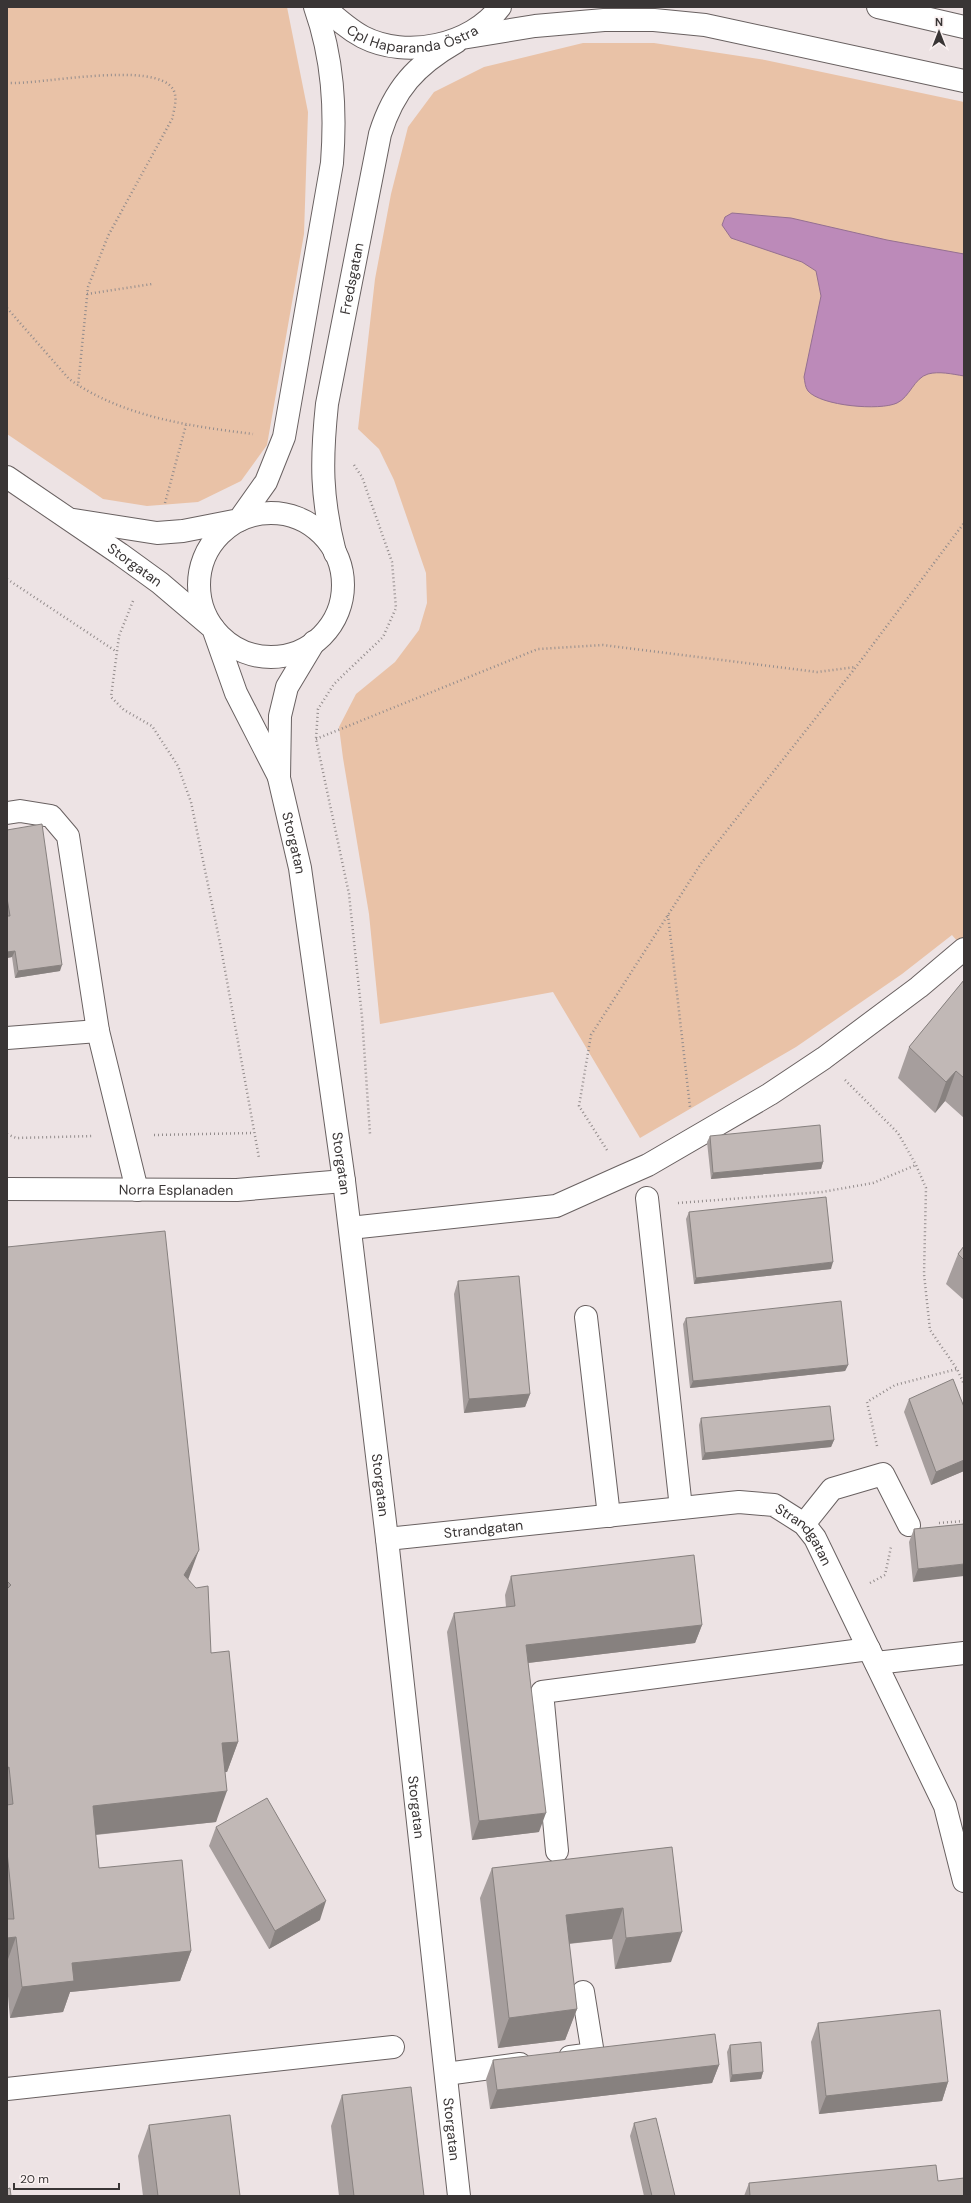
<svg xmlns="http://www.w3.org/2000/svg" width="971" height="2203" viewBox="0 0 971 2203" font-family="'DM Sans',sans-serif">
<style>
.green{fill:#e9c2a7}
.water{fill:#bc8ab9;stroke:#957091}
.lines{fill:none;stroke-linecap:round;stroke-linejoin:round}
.minor-casing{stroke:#696161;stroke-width:24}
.highway-casing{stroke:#696161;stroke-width:24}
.path{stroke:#938c8c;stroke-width:2.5;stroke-dasharray:1 3;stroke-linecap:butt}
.minor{stroke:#fff;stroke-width:22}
.highway{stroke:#fff;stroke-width:22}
.wall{fill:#a69e9d}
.shaded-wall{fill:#87817f}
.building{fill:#c1b8b6;stroke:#87817f}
.labels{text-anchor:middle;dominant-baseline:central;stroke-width:3;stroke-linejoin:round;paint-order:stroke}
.street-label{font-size:14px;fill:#393535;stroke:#faf1f1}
</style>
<rect width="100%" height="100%" fill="#ede3e4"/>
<path class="green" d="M7,7H287L308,112L304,234L267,445L241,481L198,502L147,506L103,499L7,434Z
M583,43H654L765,60L964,102V949L952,935L902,974L796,1047L640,1138L553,992L380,1024L369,914L343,758L339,727L356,694L395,662L419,630L427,603L426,573L394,480L379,449L358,429L375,279L391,194L408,127L434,92L484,67Z"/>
<path class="water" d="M732,213L791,218L887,240L964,254V376C952,374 939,371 928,374C914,378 910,397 897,403C880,411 821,406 808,391C805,387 805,382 804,377L821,296L816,271L802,262L731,238L722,225L725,217Z"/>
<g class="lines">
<defs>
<g id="minor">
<path id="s1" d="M7,477L120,554L160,583L213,628L236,693L278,775"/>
<circle cx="271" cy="585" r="72"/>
<path d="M74,520L157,533L183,531L239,520L266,482L284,437L332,163C336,109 333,58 315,7"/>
<path id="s2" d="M335,553C321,497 321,461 327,404L380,134C394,89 416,65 456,42"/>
<path id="s3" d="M314,642L287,687L280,716L279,778L300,868L344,1181L387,1539L459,2196"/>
<path d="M7,813L20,811L51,816L68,836L98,1031L137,1190"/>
<path d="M7,1038L98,1031"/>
<path id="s4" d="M7,1189L237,1190L344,1181"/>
<path d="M647,1198L681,1508"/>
<path d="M350,1228L556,1206L623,1176L648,1165L770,1094L824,1058L919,987L964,949"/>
<path d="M586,1317L609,1516"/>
<path d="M804,1524L832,1489L883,1474L909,1525"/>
<path id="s5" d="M387,1539L739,1502L774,1505L804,1524L815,1538L945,1806L964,1881"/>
<path d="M876,1663L964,1653"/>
<path d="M557,1851L542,1692L869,1649"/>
<path d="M570,2057L593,2054L583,1992"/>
<path d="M446,2074L520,2064"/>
<path d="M7,2089L393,2047"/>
</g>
<g id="highway">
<path id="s6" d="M324,7C336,18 348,29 363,37C406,59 471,46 500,7"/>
<path d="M878,7L964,27"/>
<path d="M462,38L535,26L604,20H654L705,25L964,81"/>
</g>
</defs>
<use href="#minor" class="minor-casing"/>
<use href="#highway" class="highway-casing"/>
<path class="path" d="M7,83C40,85 154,60 173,89C178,98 174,110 172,119L108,236L88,287L78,386
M87,294L152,284
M7,308L69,379C123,417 189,426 253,434
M354,465L362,477L392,562L396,608L383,637L334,684L318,709L316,739L349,894L362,1017L370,1134
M165,503L186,425
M7,579L117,652
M133,601L119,636L111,697L124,710L152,726L178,766L191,802L221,948L259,1158
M316,739L538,649L603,645L817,672L856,667
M668,915L690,1107
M845,1080L898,1133L916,1165L926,1188L924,1274L930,1330L957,1369L964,1384
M7,1134L16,1138L93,1136
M154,1135L253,1133
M607,1150L579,1106L591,1035L702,862L856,667L964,523
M678,1203L822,1192L873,1183L916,1165
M877,1446L867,1402L895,1385L957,1369
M939,1523L964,1521
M870,1583L885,1575L891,1547"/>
<use href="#minor" class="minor"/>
<use href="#highway" class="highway"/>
</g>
<path class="wall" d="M7,830L60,971L15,978L12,957L7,958Z
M964,980V1118L945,1101L935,1113L898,1078L909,1047Z
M710,1136L823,1162L821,1169L711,1179L707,1142Z
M689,1212L831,1269L694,1284L686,1219Z
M964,1246V1300L946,1284L958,1254Z
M7,1247L188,1579L238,1742L227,1772H225L216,1822L96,1835L99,1868L191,1951L180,1981L70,1992L63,2012L10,2018L7,1985Z
M458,1281L530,1394L525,1407L464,1413L454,1294Z
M686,1318L848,1365L845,1371L690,1388L683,1324Z
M909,1399L964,1407V1471L931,1485L904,1412Z
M701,1418L834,1440L831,1447L702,1460L699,1425Z
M964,1524L913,1582L909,1542L914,1529Z
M511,1576L702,1625L695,1643L528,1663L539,1832L472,1840L447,1632L454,1613L506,1607L505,1595Z
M216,1827L320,1920L269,1949L209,1846Z
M672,1847L671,1962L615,1969L612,1939L569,1944L577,2009L565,2040L498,2048L480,1898L492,1868Z
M818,2023L948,2082L942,2101L819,2114L811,2042Z
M730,2045L763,2072L761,2079L730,2082L727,2052Z
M493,2060L719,2065L712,2083L490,2109L486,2079Z
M342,2095L424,2196H339L331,2126Z
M634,2123L675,2196H644L630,2136Z
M149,2125L240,2196H143L138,2156Z
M938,2181L964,2196H744L749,2183Z"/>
<path class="shaded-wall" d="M15,951L12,957L7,958V952Z
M62,965L60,971L15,978L18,971Z
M956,1071L945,1101L935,1113L946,1082Z
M823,1162L821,1169L711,1179L713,1173Z
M833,1262L831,1269L694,1284L696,1278Z
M848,1365L845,1371L690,1388L693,1381Z
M530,1394L525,1407L464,1413L469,1399Z
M834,1440L831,1447L702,1460L705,1453Z
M964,1460V1471L931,1485L936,1472Z
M199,1550L188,1580L184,1575Z
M964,1564V1576L913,1582L918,1569Z
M702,1625L695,1643L519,1664L526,1645Z
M238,1742L227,1772L211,1773L222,1743Z
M9,1767L7,1774V1768Z
M227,1791L216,1822L82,1836L93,1806Z
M546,1813L539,1832L472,1840L479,1821Z
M326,1901L320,1920L269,1949L275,1931Z
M623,1908L612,1939L555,1945L566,1915Z
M682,1932L671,1962L615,1969L626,1938Z
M16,1937L7,1962V1938Z
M191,1951L180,1981L70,1992L63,2012L10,2018L22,1987L72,1963Z
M577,2009L565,2040L498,2048L509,2018Z
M719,2065L712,2083L490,2109L497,2090Z
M763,2072L761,2079L730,2082L732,2075Z
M948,2082L942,2101L819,2114L826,2096Z"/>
<path class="building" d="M42,824L62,965L18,971L15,951L7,952V916H10L7,898V830Z
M964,980V1078L956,1071L946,1082L909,1047Z
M820,1125L823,1162L713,1173L710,1136Z
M826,1197L833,1262L696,1278L689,1212Z
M165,1231L199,1550L184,1575L196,1588L208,1586L211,1653L229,1651L238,1742L222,1743L227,1791L93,1806L99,1868L182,1860L191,1951L72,1963L74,1981L22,1987L16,1937L7,1938V1919H14L7,1852V1805L13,1804L9,1767L7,1768V1589L11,1585L7,1581V1247Z
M964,1246V1260L958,1254Z
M519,1276L530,1394L469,1399L458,1281Z
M841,1301L848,1365L693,1381L686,1318Z
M953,1379L964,1407V1460L936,1472L909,1399Z
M830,1406L834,1440L705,1453L701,1418Z
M964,1524V1564L918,1569L914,1529Z
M694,1555L702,1625L526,1645L546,1813L479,1821L454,1613L515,1606L511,1576Z
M267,1798L326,1901L275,1931L216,1827Z
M672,1847L682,1932L626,1938L623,1908L566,1915L577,2009L509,2018L492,1868Z
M940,2010L948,2082L826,2096L818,2023Z
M715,2034L719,2065L497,2090L493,2060Z
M761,2042L763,2072L732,2075L730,2045Z
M411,2087L424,2196H354L342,2095Z
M230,2115L240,2196H158L149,2125Z
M656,2118L675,2196H652L634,2123Z
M936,2165L938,2181L964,2178V2196H750L749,2183Z
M10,2188L11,2196H7V2189Z"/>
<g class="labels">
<g class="street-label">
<text stroke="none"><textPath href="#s6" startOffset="100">Cpl Haparanda Östra</textPath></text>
<text stroke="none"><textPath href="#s2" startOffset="278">Fredsgatan</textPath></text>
<text stroke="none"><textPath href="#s1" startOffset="155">Storgatan</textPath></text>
<text stroke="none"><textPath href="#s3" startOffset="211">Storgatan</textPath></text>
<text stroke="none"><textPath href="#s3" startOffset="535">Storgatan</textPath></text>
<text stroke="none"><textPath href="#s4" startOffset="169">Norra Esplanaden</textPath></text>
<text stroke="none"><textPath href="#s3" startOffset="859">Storgatan</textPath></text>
<text stroke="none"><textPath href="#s5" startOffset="97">Strandgatan</textPath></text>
<text stroke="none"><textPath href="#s5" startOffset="432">Strandgatan</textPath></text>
<text stroke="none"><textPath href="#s3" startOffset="1183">Storgatan</textPath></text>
<text stroke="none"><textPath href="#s3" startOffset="1507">Storgatan</textPath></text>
</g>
</g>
<rect width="971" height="2203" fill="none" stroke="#393535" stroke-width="16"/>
<g transform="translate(939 32)" stroke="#faf1f1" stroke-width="3" paint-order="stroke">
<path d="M0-3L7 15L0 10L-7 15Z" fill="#393535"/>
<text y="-6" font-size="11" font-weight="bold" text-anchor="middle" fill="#393535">N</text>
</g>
<path d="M14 2183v6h105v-6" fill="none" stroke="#393535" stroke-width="2"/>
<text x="20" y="2183" font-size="12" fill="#393535" stroke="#faf1f1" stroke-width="3" paint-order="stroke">20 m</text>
</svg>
